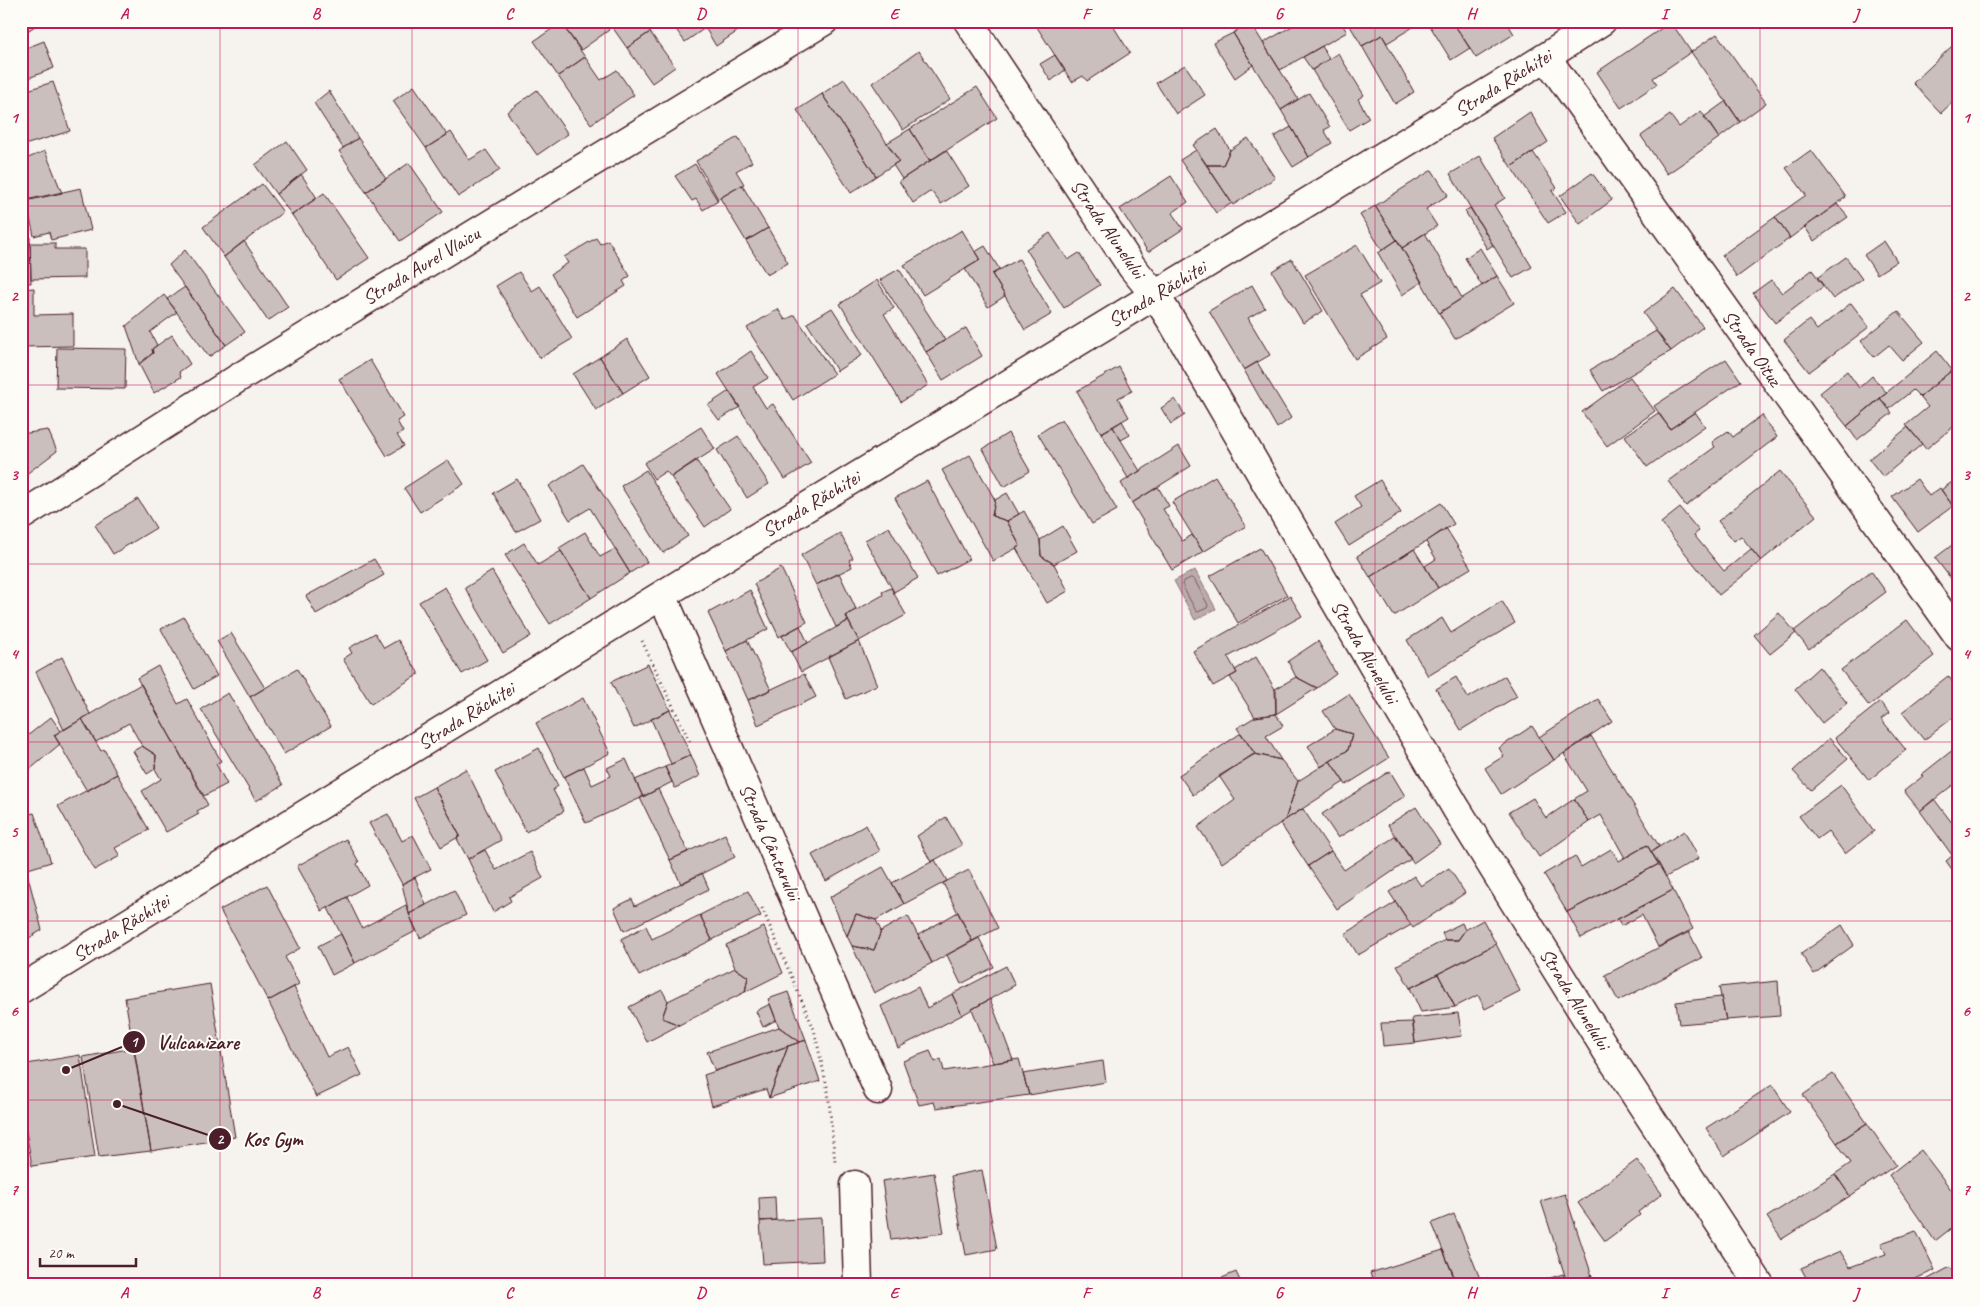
<svg xmlns="http://www.w3.org/2000/svg" width="1980" height="1306" viewBox="0 0 1980 1306" font-family="Caveat,sans-serif">
<style>
.water{fill:#bbabac;stroke:#8e7378}
.lines{fill:none;stroke-linecap:round;stroke-linejoin:round}
.shore{stroke:#77575f;stroke-width:1}
.building{fill:#cbbfbe;stroke:#4a1f2b}
.street-casing{stroke:#4a1f2b;stroke-width:31}
.path{stroke:#4a1f2b;stroke-width:3;stroke-dasharray:1 4;stroke-linecap:butt}
.street{stroke:#fdfcf7;stroke-width:28}
.grid{fill:none;stroke:#c2185b;stroke-width:1;stroke-opacity:0.55}
.labels{text-anchor:middle;dominant-baseline:central;stroke-width:4;stroke-linejoin:round;paint-order:stroke}
.street-label{font-size:20px;fill:#4a1f2b;stroke:#fdfcf7}
.leader{fill:none;stroke:#4a1f2b;stroke-width:2}
.callout-dot{fill:#4a1f2b;stroke:#fdfcf7;stroke-width:2}
.mark-label{font-size:15px;text-anchor:middle;font-weight:bold;fill:#fff}
.callout-label{font-size:21px;text-anchor:middle;font-weight:bold;fill:#4a1f2b;stroke:#fdfcf7;stroke-width:4;stroke-linejoin:round;paint-order:stroke}
.neatline{fill:none;stroke:#c2185b;stroke-width:2}
.grid-label{font-size:16px;text-anchor:middle;font-weight:bold;fill:#c2185b}
</style>
<rect width="100%" height="100%" fill="#f6f3ef"/>
<filter id="ink" filterUnits="userSpaceOnUse"><feTurbulence type="fractalNoise" baseFrequency=".02" numOctaves="2"/><feDisplacementMap in="SourceGraphic" scale="10" xChannelSelector="R" yChannelSelector="G"/><feConvolveMatrix kernelMatrix="1 2 1 2 8 2 1 2 1" color-interpolation-filters="sRGB"/></filter>
<g filter="url(#ink)">
<path class="water" d="M1195,570L1216,609L1195,620L1174,581Z"/>
<g class="lines">
<path class="shore" d="M1191,578L1194,579L1208,605L1207,608L1198,612L1196,611L1182,585L1183,582Z"/>
</g>
<path class="building" d="M21,21H43L21,35Z
M563,21H603L609,30L581,50L561,23Z
M608,21H643L650,32L627,48Z
M670,21H701L705,28L685,42Z
M701,21H736L741,29L716,46Z
M1039,21H1110L1130,53L1087,81L1083,76L1072,82L1035,24Z
M1301,21H1340L1347,32L1280,70L1263,43Z
M1347,21H1423L1387,43L1382,35L1362,46Z
M1427,21H1452L1470,48L1451,60Z
M1452,21H1506L1514,34L1476,58Z
M1250,22L1298,99L1281,110L1233,33Z
M1671,22L1691,52L1653,78L1657,84L1621,108L1597,72Z
M561,23L585,57L558,76L534,41Z
M650,32L675,67L652,83L627,48Z
M1233,33L1253,65L1235,78L1213,43Z
M1717,34L1766,103L1740,122L1691,52Z
M1382,35L1414,92L1395,104L1362,46Z
M44,41L54,68L21,81V50Z
M1322,46L1329,59L1312,70L1303,57Z
M1952,46L1959,53V96L1941,113L1913,83Z
M919,51L950,99L903,130L872,83Z
M1338,53L1364,95L1358,99L1369,118L1349,130L1312,70Z
M1055,55L1065,70L1051,81L1040,64Z
M585,57L601,80L617,70L634,95L591,124L558,76Z
M1185,65L1205,95L1176,114L1156,83Z
M844,79L899,161L876,176L822,94Z
M53,82L70,131L21,146V92Z
M414,86L447,135L426,148L393,101Z
M977,87L997,118L930,161L910,129Z
M537,90L568,134L537,155L507,112Z
M329,91L358,138L343,148L314,103Z
M1309,93L1330,127L1324,130L1332,143L1309,157L1281,110Z
M822,94L876,176L851,193L797,110Z
M1726,101L1740,122L1719,138L1704,117Z
M1701,111L1719,138L1667,174L1641,136L1670,115L1679,127Z
M1530,112L1548,142L1511,167L1492,138Z
M1291,127L1309,157L1293,167L1274,137Z
M910,129L930,161L902,179L893,165L899,161L887,143Z
M1217,129L1230,150L1223,165H1207L1193,145Z
M451,132L469,160L486,150L500,170L458,197L426,148Z
M738,137L752,162L736,171L744,184L718,199L696,161Z
M358,138L386,179L366,192L339,151Z
M1248,138L1275,178L1233,205L1207,165H1223L1230,150Z
M287,141L307,170L276,194L255,165Z
M946,150L969,186L941,204L931,191L913,203L899,181Z
M1196,150L1232,203L1216,213L1180,160Z
M1811,150L1846,197L1790,238L1775,217L1806,195L1786,168Z
M45,151L62,193L21,202V169L23,168L21,161Z
M1533,152L1557,188L1552,191L1566,212L1548,223L1511,167Z
M1480,156L1505,198L1494,205L1532,267L1513,278L1450,174Z
M409,163L443,212L400,241L366,192Z
M695,164L718,201L703,210L696,199L692,201L675,176Z
M1432,170L1448,195L1426,209L1437,226L1402,248L1375,206Z
M1592,173L1612,200L1580,224L1560,196Z
M301,174L317,198L292,215L276,194Z
M1171,176L1188,202L1172,213L1183,229L1148,252L1120,209Z
M262,184L283,212L224,257L203,227Z
M742,185L768,228L746,241L720,198Z
M81,188L91,230L51,240L49,232L34,236L26,200Z
M324,193L369,258L336,280L292,215Z
M1837,204L1848,217L1814,241L1805,227Z
M1375,206L1397,240L1382,250L1360,215Z
M1470,208L1493,245L1487,249L1465,211Z
M1775,217L1790,238L1737,277L1722,255Z
M768,228L788,263L767,275L746,241Z
M962,230L980,260L923,295L904,265Z
M1050,233L1068,260L1079,253L1100,285L1064,308L1026,249Z
M1425,233L1462,298L1439,313L1402,248Z
M21,237H30L31,283H21Z
M596,238L600,244L608,240L630,276L623,281L626,286L577,317L551,274L568,263L564,257Z
M1397,240L1422,282L1402,295L1378,253Z
M244,241L288,307L268,321L224,257Z
M1884,241L1897,261L1877,274L1864,255Z
M30,243H55V249H85V278L31,279Z
M1357,245L1380,283L1360,295L1387,339L1355,359L1305,275Z
M985,246L1000,270L992,274L1005,296L988,307L965,269L980,260L975,252Z
M1480,248L1497,276L1482,286L1465,258Z
M185,250L245,332L226,345L169,265Z
M1846,257L1862,279L1833,299L1817,278Z
M1019,259L1052,314L1025,330L992,274Z
M1292,259L1323,311L1303,323L1272,271Z
M899,269L945,340L926,352L880,280Z
M1812,270L1824,286L1775,323L1753,293L1771,280L1782,293Z
M519,272L532,291L540,286L572,339L540,358L496,286Z
M1497,276L1514,303L1455,339L1439,313Z
M877,280L894,308L884,314L928,385L901,402L840,304Z
M1252,285L1265,308L1248,318L1270,355L1244,370L1209,311Z
M185,287L226,345L209,357L167,299Z
M34,288V315L73,314V346L21,347V289Z
M1675,289L1703,327L1671,351L1643,313Z
M164,295L177,312L150,332L157,345L152,349L153,353L139,364L126,326Z
M1851,303L1869,327L1809,372L1784,340L1809,320L1817,330Z
M832,308L862,355L837,371L807,323Z
M778,309L785,320L795,315L834,374L793,400L747,328Z
M1898,311L1924,342L1902,360L1889,345L1874,357L1861,341Z
M966,328L982,356L943,380L926,352Z
M1656,331L1671,351L1603,391L1590,370Z
M172,335L190,364L179,372L181,377L154,393L139,364L153,353L152,349Z
M627,339L650,376L623,393L600,357Z
M57,348L126,349L125,389L56,388Z
M751,351L768,378L753,387L766,408L773,404L811,463L785,479L718,374Z
M1937,351L1952,370L1920,397L1913,390L1889,409L1880,398Z
M600,357L623,393L596,410L573,374Z
M1726,359L1741,381L1670,429L1654,406Z
M370,360L404,417L397,421L403,432L397,435L404,446L387,456L339,379Z
M1257,362L1291,418L1277,428L1244,370Z
M1119,367L1132,391L1118,398L1129,417L1101,433L1077,391Z
M1952,370L1959,378V422L1926,449L1906,425L1928,407L1920,397Z
M1847,371L1859,388L1872,376L1887,393L1847,426L1820,393Z
M1630,377L1655,411L1607,446L1582,412Z
M729,391L740,407L719,420L708,405Z
M1880,398L1892,413L1857,440L1847,426Z
M1175,399L1185,415L1171,424L1161,408Z
M1695,412L1705,426L1647,467L1625,436L1658,413L1670,429Z
M1762,415L1777,437L1686,506L1668,481L1715,447L1712,442L1728,431L1733,437Z
M1062,419L1117,510L1092,524L1038,434Z
M1122,421L1130,435L1121,440L1113,427Z
M701,427L715,449L671,477L666,471L654,479L644,463Z
M1113,427L1140,471L1128,478L1101,433Z
M1908,427L1922,444L1883,477L1869,459Z
M48,430L57,451L21,478V434Z
M1008,433L1030,471L1004,487L983,449Z
M738,436L769,484L747,498L717,450Z
M1179,446L1191,466L1132,503L1121,483Z
M970,455L995,500L992,516L1007,521L1020,546L993,561L942,470Z
M448,460L464,484L420,512L404,488Z
M696,460L730,509L705,527L671,477Z
M583,464L647,562L630,573L590,508L570,520L549,486Z
M646,470L688,536L663,553L621,486Z
M1780,471L1816,516L1761,561L1741,536L1734,541L1718,521Z
M1215,476L1246,526L1203,552L1172,502Z
M1959,477V502L1953,506L1941,490Z
M517,479L540,519L516,532L493,493Z
M1917,479L1929,496L1940,488L1953,506L1918,532L1892,497Z
M1380,480L1401,513L1349,546L1335,524L1361,507L1354,496Z
M927,481L969,559L937,576L895,498Z
M1158,487L1169,506L1163,509L1182,541L1192,535L1203,552L1172,570L1132,503Z
M1007,493L1019,514L1007,521L992,516L995,500Z
M138,499L156,528L113,554L95,525Z
M1441,503L1454,524L1370,577L1357,556Z
M1680,508L1699,531L1694,535L1724,571L1751,549L1761,561L1719,595L1661,523Z
M1024,511L1040,540L1041,556L1054,564L1068,591L1047,603L1016,548L1020,546L1007,521Z
M1063,526L1077,551L1054,564L1041,556L1040,540Z
M889,527L918,578L894,592L865,540Z
M1446,528L1471,568L1438,588L1425,566L1436,559L1426,542Z
M585,532L600,557L615,549L630,573L591,598L559,548Z
M840,533L853,558L849,560L852,567L816,585L801,555Z
M1956,542L1959,544V574L1952,580L1935,558Z
M524,543L538,565L561,551L591,598L550,624L505,555Z
M1260,548L1287,595L1238,623L1210,576Z
M1414,549L1438,588L1394,616L1370,577Z
M374,559L384,575L316,614L306,596Z
M781,568L807,622L779,637L754,584Z
M492,571L531,636L503,653L465,588Z
M1871,571L1886,592L1809,649L1794,631Z
M839,573L856,609L846,616L848,621L836,627L816,585Z
M445,587L487,660L462,674L419,602Z
M891,588L906,615L859,641L846,616L883,595L882,592Z
M750,590L768,629L726,651L708,613Z
M1290,596L1302,616L1228,657L1237,673L1213,686L1193,651Z
M1502,601L1515,623L1428,676L1407,640L1442,618L1451,633Z
M1779,613L1796,633L1770,654L1754,635Z
M184,617L217,676L194,689L161,629Z
M1907,620L1934,656L1869,706L1841,670Z
M848,621L859,641L801,672L791,652Z
M800,626L808,643L791,652L782,636Z
M231,633L265,688L250,697L217,641Z
M375,633L384,648L398,640L419,674L371,704L343,659L352,653L349,648Z
M747,640L771,690L748,700L726,651Z
M859,641L877,685L846,699L828,657Z
M1318,641L1336,674L1317,688L1296,677L1288,661Z
M62,657L90,714L64,730L36,672Z
M1256,657L1276,691V714L1255,717L1230,677L1237,673L1235,670Z
M648,664L670,710L634,728L611,682Z
M158,666L178,704L187,699L221,761L216,764L227,784L204,796L137,678Z
M1819,667L1847,703L1822,723L1795,689Z
M297,669L331,726L284,754L250,697Z
M804,674L816,697L758,725L748,700Z
M1505,676L1517,696L1461,730L1436,689L1456,677L1468,698Z
M1948,676L1959,690V713L1924,740L1902,712Z
M1296,677L1317,688L1276,714L1275,689Z
M141,684L208,805L197,811L199,814L166,832L142,791L161,779L155,769L156,755L142,746L129,723L96,742L82,719Z
M228,693L283,785L256,801L201,709Z
M1349,694L1389,758L1346,785L1330,761L1348,750L1352,734L1335,729L1323,711Z
M583,698L610,753L564,777L536,723Z
M1598,699L1612,721L1554,760L1539,737Z
M1880,702L1889,713L1881,719L1906,750L1869,780L1835,738Z
M670,710L691,755L671,764L651,719Z
M1276,714L1283,726L1266,736L1281,760L1255,754L1237,728L1255,717Z
M51,717L61,731L54,735L60,744L21,777V741Z
M82,719L101,751L104,749L117,774L87,791L54,735Z
M1532,726L1554,760L1501,794L1485,768L1504,756L1499,748Z
M1335,729L1352,734L1348,750L1321,767L1308,746Z
M1241,733L1255,754L1252,755L1193,795L1179,775Z
M1591,736L1659,846L1651,852L1647,845L1625,858L1601,815L1589,822L1574,799L1587,791L1564,754Z
M1829,738L1848,759L1811,790L1793,771Z
M1959,745V780L1920,811L1904,791L1923,776L1921,775Z
M142,746L156,755L155,769L147,774L133,751Z
M539,748L558,786L553,790L564,811L526,832L495,772Z
M1255,754L1281,760L1298,781L1285,820L1222,863L1198,827L1235,800L1219,776Z
M691,755L700,776L675,788L665,767Z
M626,759L643,797L586,823L564,777L584,767L592,785L611,776L607,768Z
M1330,761L1344,782L1285,820L1298,781Z
M665,767L672,782L643,797L635,780Z
M466,769L501,840L468,859L457,839L460,836L434,787Z
M1390,771L1405,796L1338,838L1322,814Z
M117,774L149,830L115,848L120,856L94,870L58,806Z
M1841,785L1874,831L1845,854L1828,831L1817,839L1799,816Z
M434,787L460,836L441,847L414,798Z
M658,789L688,852L670,860L640,798Z
M1533,798L1546,818L1574,799L1589,822L1539,857L1509,812Z
M1934,799L1959,832V850L1952,855L1920,811Z
M1416,807L1440,844L1413,863L1388,825Z
M1303,809L1331,851L1308,866L1280,823Z
M34,813L51,862L28,869L21,843V816Z
M388,814L402,841L413,835L431,869L402,884L369,823Z
M946,817L962,845L931,862L917,836Z
M866,825L880,851L826,881L812,855Z
M1684,831L1699,858L1666,877L1651,852Z
M725,834L735,857L681,884L670,860Z
M1396,836L1411,859L1337,909L1308,866L1331,851L1344,870Z
M346,839L359,862L357,864L368,885L322,911L297,866Z
M1647,845L1659,864L1567,912L1544,874L1575,856L1581,867L1611,849L1619,861Z
M21,850L42,930L21,943Z
M485,850L496,870L530,852L543,878L509,897L511,901L493,912L468,859Z
M1959,850V879L1946,861Z
M935,860L947,881L904,904L892,883Z
M1659,864L1673,890L1581,938L1567,912Z
M883,867L904,904L876,920L856,914L847,936L830,897Z
M1449,868L1465,893L1413,928L1389,892L1414,876L1421,886Z
M969,870L998,928L972,941L943,883Z
M702,873L709,889L624,931L614,908L632,899L635,906Z
M415,877L426,905L409,914L402,884Z
M267,885L300,948L285,957L299,984L268,1001L220,910Z
M454,890L466,915L420,938L409,914Z
M1673,890L1693,929L1658,947L1642,915L1621,926L1618,919Z
M748,891L761,916L712,940L700,915Z
M347,897L362,928L406,905L416,931L355,963L328,908Z
M1396,902L1411,925L1358,955L1345,934Z
M958,912L972,941L932,963L918,935Z
M856,914L876,920L881,931L874,950L852,946L847,936Z
M700,915L712,940L639,976L621,939L646,926L652,939Z
M908,916L932,963L874,993L852,946L874,950L881,931Z
M1483,920L1496,944L1410,988L1397,965L1445,940H1458L1465,930Z
M1462,923L1465,930L1458,940H1445L1442,933Z
M1842,925L1854,945L1814,974L1801,954Z
M764,927L783,973L745,992L748,977L735,968L726,945Z
M1689,932L1702,958L1618,1001L1605,975Z
M341,934L355,963L332,975L318,946Z
M979,938L994,967L961,984L947,955Z
M1496,944L1520,991L1485,1009L1478,995L1455,1007L1438,974Z
M1006,966L1015,985L962,1015L952,994Z
M735,968L748,977L745,992L679,1025L662,1018L668,1001Z
M1438,974L1455,1007L1421,1012L1410,988Z
M1778,981L1780,1016L1726,1020L1719,987Z
M210,984L235,1137L151,1151L125,998Z
M294,987L327,1057L348,1047L362,1075L316,1097L268,1001Z
M918,987L927,1008L952,994L962,1015L898,1048L881,1006Z
M662,990L668,1001L662,1018L679,1025L647,1042L629,1007Z
M788,992L806,1040L800,1042L779,1027L768,999Z
M1721,997L1726,1020L1679,1024L1676,1002Z
M990,999L1013,1060L993,1063L972,1009Z
M770,1004L776,1020L763,1027L756,1011Z
M1458,1013L1462,1036L1415,1043L1412,1018Z
M1413,1022L1415,1043L1383,1046L1381,1023Z
M779,1027L800,1042L715,1071L707,1052Z
M806,1040L820,1081L769,1098L788,1046Z
M788,1046L769,1098L766,1089L712,1106L704,1075Z
M134,1048L151,1151L99,1157L83,1057Z
M930,1051L935,1062L941,1059L944,1071L1019,1059L1029,1095L936,1108L934,1102L919,1105L903,1061Z
M80,1055L95,1157L32,1166L21,1102V1065Z
M1103,1061L1106,1082L1029,1095L1023,1074Z
M1833,1074L1867,1123L1837,1143L1803,1095Z
M1772,1085L1790,1112L1724,1156L1706,1128Z
M1867,1123L1896,1165L1850,1196L1835,1174L1851,1163L1837,1143Z
M1921,1150L1959,1200V1222L1935,1241L1889,1175Z
M1637,1160L1662,1194L1638,1212L1640,1215L1605,1241L1578,1203Z
M982,1170L997,1249L966,1255L951,1176Z
M934,1173L944,1233L891,1240L882,1181Z
M1835,1174L1850,1196L1782,1239L1767,1217Z
M1565,1194L1592,1276L1567,1282L1541,1201Z
M775,1197L776,1220L760,1221L759,1198Z
M1454,1214L1481,1281L1488,1278L1491,1285H1457L1432,1223Z
M821,1218L823,1261L763,1264L760,1221Z
M1916,1231L1935,1270L1902,1285H1810L1801,1268L1840,1251L1850,1267L1886,1254L1881,1243Z
M1443,1250L1454,1276L1430,1285H1374L1370,1273Z
M1950,1267L1959,1278V1285H1917Z
M1236,1272L1242,1285H1206Z
M1563,1274L1566,1285H1528Z
M1592,1276L1594,1285H1567V1282Z"/>
<g class="lines">
<defs>
<path id="street" d="M968,21L1132,267L1155,295L1173,323L1456,808L1610,1056L1760,1285
M1546,57L1959,637
M21,516L243,375L824,21
M662,595L878,1090
M21,989L662,595L1546,57L1602,21
M855,1185L858,1285"/>
</defs>
<use href="#street" class="street-casing"/>
<path class="path" d="M642,641L690,742
M762,908L814,1029L828,1091L835,1162"/>
<use href="#street" class="street"/>
</g>
</g>
<path class="grid" d="M220,21V1285M412,21V1285M605,21V1285M798,21V1285M990,21V1285M1182,21V1285M1375,21V1285M1568,21V1285M1760,21V1285M21,206H1959M21,385H1959M21,564H1959M21,742H1959M21,921H1959M21,1100H1959"/>
<g class="labels">
<g class="street-label">
<text transform="translate(1503 83) rotate(-32)">Strada Răchitei</text>
<text transform="translate(1108 229) rotate(55)">Strada Alunelului</text>
<text transform="translate(421 266) rotate(-31)">Strada Aurel Vlaicu</text>
<text transform="translate(1157 294) rotate(-31)">Strada Răchitei</text>
<text transform="translate(1752 348) rotate(55)">Strada Oituz</text>
<text transform="translate(811 504) rotate(-31)">Strada Răchitei</text>
<text transform="translate(1365 652) rotate(60)">Strada Alunelului</text>
<text transform="translate(466 716) rotate(-32)">Strada Răchitei</text>
<text transform="translate(770 842) rotate(66)">Strada Cântarului</text>
<text transform="translate(121 928) rotate(-32)">Strada Răchitei</text>
<text transform="translate(1575 999) rotate(58)">Strada Alunelului</text>
</g>
</g>
<path class="leader" d="M66 1070L134 1042M117 1104L220 1139"/>
<g class="callout-dot">
<circle cx="66" cy="1070" r="5"/>
<circle cx="117" cy="1104" r="5"/>
<circle cx="134" cy="1042" r="12"/>
<circle cx="220" cy="1139" r="12"/>
</g>
<g class="mark-label">
<text x="134" y="1047">1</text>
<text x="220" y="1144">2</text>
</g>
<g class="callout-label">
<text x="198" y="1049">Vulcanizare</text>
<text x="273" y="1146">Kos Gym</text>
</g>
<rect width="1980" height="1306" fill="none" stroke="#fdfcf7" stroke-width="55"/>
<path d="M40 1258v8h96v-8" fill="none" stroke="#4a1f2b" stroke-width="2.5"/>
<text x="48" y="1258" font-size="15" fill="#4a1f2b" stroke="#fdfcf7" stroke-width="4" paint-order="stroke">20 m</text>
<rect x="28" y="28" width="1924" height="1250" class="neatline"/>
<g class="grid-label">
<text x="124" y="19">A</text>
<text x="316" y="19">B</text>
<text x="509" y="19">C</text>
<text x="701" y="19">D</text>
<text x="894" y="19">E</text>
<text x="1086" y="19">F</text>
<text x="1279" y="19">G</text>
<text x="1471" y="19">H</text>
<text x="1664" y="19">I</text>
<text x="1856" y="19">J</text>
<text x="14" y="123">1</text>
<text x="1966" y="123">1</text>
<text x="14" y="301">2</text>
<text x="1966" y="301">2</text>
<text x="14" y="480">3</text>
<text x="1966" y="480">3</text>
<text x="14" y="659">4</text>
<text x="1966" y="659">4</text>
<text x="14" y="837">5</text>
<text x="1966" y="837">5</text>
<text x="14" y="1016">6</text>
<text x="1966" y="1016">6</text>
<text x="14" y="1195">7</text>
<text x="1966" y="1195">7</text>
<text x="124" y="1298">A</text>
<text x="316" y="1298">B</text>
<text x="509" y="1298">C</text>
<text x="701" y="1298">D</text>
<text x="894" y="1298">E</text>
<text x="1086" y="1298">F</text>
<text x="1279" y="1298">G</text>
<text x="1471" y="1298">H</text>
<text x="1664" y="1298">I</text>
<text x="1856" y="1298">J</text>
</g>
</svg>
